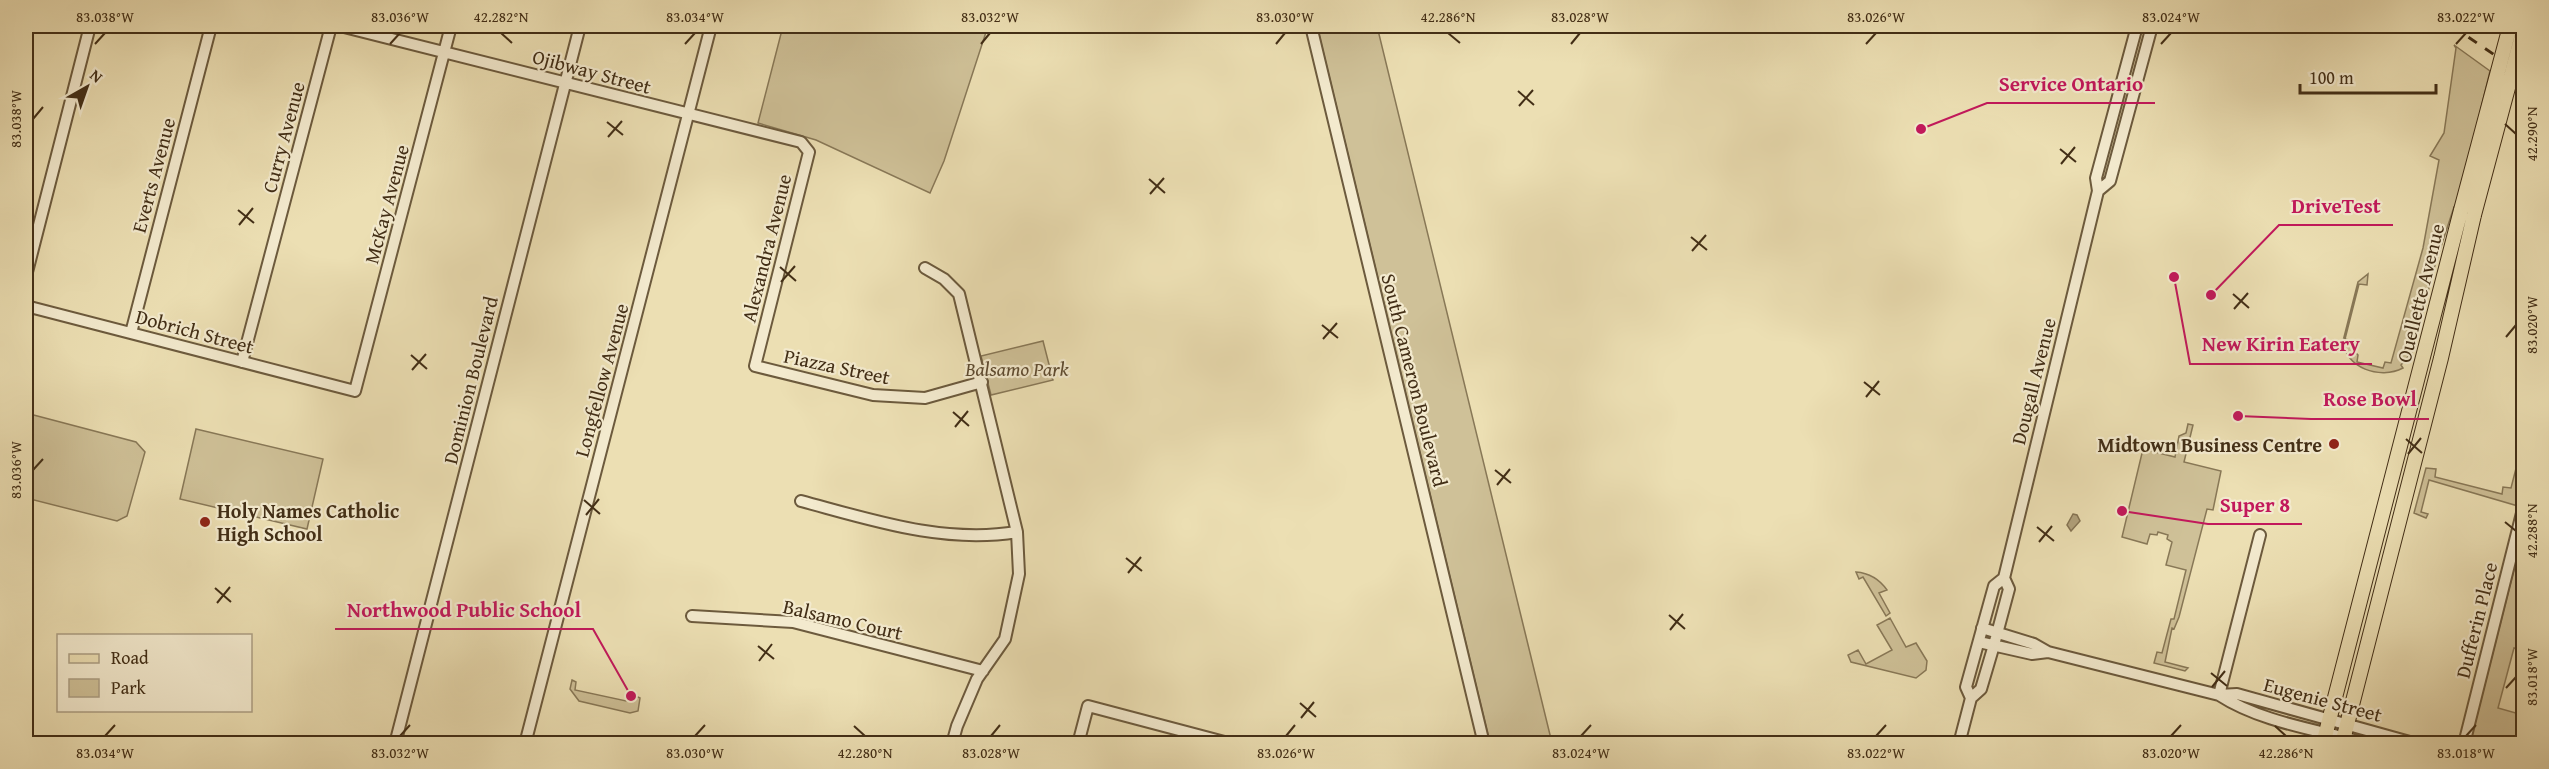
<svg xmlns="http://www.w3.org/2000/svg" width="2549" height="769" viewBox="0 0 2549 769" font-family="'Gentium Book Plus',serif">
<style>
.green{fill:#cfc198;stroke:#887857;stroke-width:1.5}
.water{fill:#b2a37e;stroke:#857454;stroke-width:1.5}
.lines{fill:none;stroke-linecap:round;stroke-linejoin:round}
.minor-casing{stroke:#6c5a3d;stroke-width:14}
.major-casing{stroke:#422e16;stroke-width:16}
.minor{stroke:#f3eace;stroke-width:10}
.major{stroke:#ecdfb3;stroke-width:14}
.rail{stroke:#422e16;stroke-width:3;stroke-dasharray:10 10;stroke-linecap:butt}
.major-bridge-casing{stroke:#422e16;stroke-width:16;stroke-linecap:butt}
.major-bridge{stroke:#ecdfb3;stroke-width:14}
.ticks{fill:none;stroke:#422e16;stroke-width:2}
.poi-dot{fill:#8f2418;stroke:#f3eace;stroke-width:2}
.labels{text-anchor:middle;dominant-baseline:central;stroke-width:4.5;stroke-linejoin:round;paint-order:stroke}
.street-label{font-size:20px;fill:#422e16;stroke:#f3eace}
.park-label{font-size:20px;font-style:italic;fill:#5e4b30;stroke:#f3eace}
.poi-label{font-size:20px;font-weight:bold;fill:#422e16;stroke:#f3eace;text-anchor:end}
.leader{fill:none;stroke:#c2185b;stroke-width:2}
.callout-dot{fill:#c2185b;stroke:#f3eace;stroke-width:2}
.callout-label{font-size:21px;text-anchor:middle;font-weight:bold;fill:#c2185b;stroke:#f3eace;stroke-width:4.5;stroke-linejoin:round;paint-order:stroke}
.neatline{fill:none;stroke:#422e16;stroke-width:2}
.ticks-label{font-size:15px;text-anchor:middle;fill:#422e16}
</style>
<rect width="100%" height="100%" fill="#ecdfb3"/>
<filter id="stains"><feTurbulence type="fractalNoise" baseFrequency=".00333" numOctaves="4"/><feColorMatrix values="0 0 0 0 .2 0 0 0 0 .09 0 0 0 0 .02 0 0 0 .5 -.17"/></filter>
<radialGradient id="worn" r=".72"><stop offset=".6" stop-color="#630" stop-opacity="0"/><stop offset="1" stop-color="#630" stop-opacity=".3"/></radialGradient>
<path class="green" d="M783,26H988L944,161L930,193L816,140L758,123Z
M1317,26H1377L1552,743H1490Z
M2454,45L2490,71L2457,208L2454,207L2435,265L2412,352L2401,365L2403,368C2380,380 2345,368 2343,341L2358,282L2368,274L2367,285L2359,284L2345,339L2353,341L2354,351L2358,355L2357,362L2383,368L2385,362L2391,363L2423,248L2439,160L2430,156L2444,133L2456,48Z
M1043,341L1053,380L991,395L981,356Z
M26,413L136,442L145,452L127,516L117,521L26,498Z
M2188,424L2193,425L2184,462L2221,471L2213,510L2207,509L2179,617L2174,629L2172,628L2165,662L2188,668L2185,671L2154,663L2157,652L2162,653L2171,619H2174L2186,570L2166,565L2172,542L2167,539L2168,535L2158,532L2157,535L2150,534L2147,544L2122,537L2143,449L2175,457L2179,436L2186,433Z
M196,429L323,459L307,529L180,499Z
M2523,441V477L2518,479L2517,491L2521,499L2518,506L2429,480L2421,512L2428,514L2426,518L2414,513L2426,468L2436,469L2435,477L2502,494L2503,487L2511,488Z
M2523,534V650L2514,648L2498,708L2523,715V743H2470Z
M1856,572C1869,573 1880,580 1887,590L1879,593L1890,613L1886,616L1863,577L1859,579Z
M1890,618L1906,647L1916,643L1927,661L1926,670L1916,678L1851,662L1848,655L1858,650L1866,664L1892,650L1877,625Z
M572,680L576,682L575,690L626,701L629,693L640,698L638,711L630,713L579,701L570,689Z"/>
<path class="water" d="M2073,514L2077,515L2080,521L2071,531L2067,525Z"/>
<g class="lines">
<defs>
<path id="minor" d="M340,26L801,142L809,152L755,366L873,395L925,398L982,382
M1311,26L1484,744
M2098,191L2110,181L2152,26
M925,268L944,279L959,294L1017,532L1019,574L1005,639L977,679L957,726L952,744
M26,276L90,26
M26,306L355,391L451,26
M131,333L211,26
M242,362L331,26
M801,501C872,520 943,544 1017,532
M692,616L793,622L983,671
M1982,628L2034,644L2048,652L2219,695C2262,723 2320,730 2369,744
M1979,642L2032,654L2048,652
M2219,695L2237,694L2417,744
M2219,695L2260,535
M1971,698L1966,687L1994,586L2004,578L2098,191L2096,178L2137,26
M395,744L580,26
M525,744L711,26
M1078,744L1088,706L1232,744
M1959,744L1971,698L1981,689L1994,645L2009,589L2004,578
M2464,744L2524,505"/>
<path id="major" d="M2323,744L2461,210
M2342,744L2441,358L2474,215"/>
</defs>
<use href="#minor" class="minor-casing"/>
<use href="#major" class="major-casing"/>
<use href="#minor" class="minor"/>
<use href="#major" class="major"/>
<path class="rail" d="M2452,26L2524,75"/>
<defs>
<path id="major-bridge" d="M2461,210L2510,26
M2474,215L2524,28"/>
</defs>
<use href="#major-bridge" class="major-bridge-casing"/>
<use href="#major-bridge" class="major-bridge"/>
</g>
<path class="ticks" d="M501,33L512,43M1448,33L1460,43M95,44L105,33M390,44L400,33M685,44L695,33M981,44L990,33M1276,44L1285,33M1571,44L1580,33M1866,44L1876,33M2161,44L2171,33M2456,44L2466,33M1518,91L1534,105M1519,106L1533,90M33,119L43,107M607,122L623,135M2505,124L2516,134M608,137L622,121M2060,149L2076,162M2061,164L2075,147M1149,179L1165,193M1150,194L1164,178M238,210L254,223M239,225L253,208M1691,237L1707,250M1692,251L1706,235M780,267L796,281M781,282L795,266M2233,294L2249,308M2234,309L2248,293M1322,325L1338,338M2506,337L2516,325M1323,339L1337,323M411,355L427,369M412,370L426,354M1864,382L1880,395M1866,397L1879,381M953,412L969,426M955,427L968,411M2406,439L2422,453M2408,454L2421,438M33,470L43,459M1495,470L1511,483M1497,485L1510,469M584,500L600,514M586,515L599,499M2505,522L2516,531M2037,527L2054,541M2039,542L2052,526M1126,558L1142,571M1128,573L1141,557M215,588L231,602M217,603L230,587M1669,615L1685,629M1670,630L1683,614M758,646L774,659M759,661L772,644M2211,673L2227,686M2212,687L2225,671M2506,688L2516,677M1300,703L1316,717M1301,718L1314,702M854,726L865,736M2275,726L2286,736M105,736L115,725M400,736L410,725M695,736L705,725M991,736L1000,725M1286,736L1295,725M1581,736L1591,725M1876,736L1886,725M2171,736L2181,725M2466,736L2476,725"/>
<g class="poi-dot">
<circle cx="2334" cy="444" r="6"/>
<circle cx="205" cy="522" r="6"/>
</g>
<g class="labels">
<g class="street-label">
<text transform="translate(592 71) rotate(15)">Ojibway Street</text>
<text transform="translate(283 137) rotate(-75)">Curry Avenue</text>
<text transform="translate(153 175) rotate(-75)">Everts Avenue</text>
<text transform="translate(386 204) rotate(-75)">McKay Avenue</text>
<text transform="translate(766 248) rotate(-76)">Alexandra Avenue</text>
<text transform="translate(2420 293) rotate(-76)">Ouellette Avenue</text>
<text transform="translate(195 331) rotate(15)">Dobrich Street</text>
<text transform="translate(837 366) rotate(12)">Piazza Street</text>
<text transform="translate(470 380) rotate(-76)">Dominion Boulevard</text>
<text transform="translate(601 380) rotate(-75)">Longfellow Avenue</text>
<text transform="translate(1415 380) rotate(76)">South Cameron Boulevard</text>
<text transform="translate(2033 381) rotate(-76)">Dougall Avenue</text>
<text transform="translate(843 619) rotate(13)">Balsamo Court</text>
<text transform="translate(2476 620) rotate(-76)">Dufferin Place</text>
<text transform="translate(2323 699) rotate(15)">Eugenie Street</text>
</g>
<g class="park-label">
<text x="1017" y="368">Balsamo Park</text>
</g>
<g class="poi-label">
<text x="2322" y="444">Midtown Business Centre</text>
<text x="217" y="510" text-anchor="start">Holy Names Catholic<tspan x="217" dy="23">High School</tspan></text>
</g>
</g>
<path class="leader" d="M1921 129L1987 103H2155M2211 295L2279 225H2393M2174 277L2190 364H2372M2238 416L2311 419H2429M2122 511L2208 524H2302M631 696L593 629H335"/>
<g class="callout-dot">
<circle cx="1921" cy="129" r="6"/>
<circle cx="2211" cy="295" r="6"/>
<circle cx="2174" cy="277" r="6"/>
<circle cx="2238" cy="416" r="6"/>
<circle cx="2122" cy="511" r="6"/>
<circle cx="631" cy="696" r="6"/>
</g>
<g class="callout-label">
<text x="2071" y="91">Service Ontario</text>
<text x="2336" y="213">DriveTest</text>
<text x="2281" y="351">New Kirin Eatery</text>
<text x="2370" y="406">Rose Bowl</text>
<text x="2255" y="512">Super 8</text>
<text x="464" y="617">Northwood Public School</text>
</g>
<rect width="2549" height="769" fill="none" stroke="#ecdfb3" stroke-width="66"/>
<rect x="57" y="634" width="195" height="78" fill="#f3eace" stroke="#ac9f84" stroke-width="1.5"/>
<rect x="69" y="654" width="30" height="9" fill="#ecdfb3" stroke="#ac9f84" stroke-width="1.5"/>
<text x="111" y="664" font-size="18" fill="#422e16">Road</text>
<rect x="69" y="679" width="30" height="18" fill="#cfc198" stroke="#ac9f84" stroke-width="1.5"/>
<text x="111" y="694" font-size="18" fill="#422e16">Park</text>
<g transform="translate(87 87) rotate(40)" stroke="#f3eace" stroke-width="4.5" paint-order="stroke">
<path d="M0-4.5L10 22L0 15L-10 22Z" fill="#422e16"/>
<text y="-9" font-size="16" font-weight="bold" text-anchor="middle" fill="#422e16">N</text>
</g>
<path d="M2300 84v9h136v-9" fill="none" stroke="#422e16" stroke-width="3"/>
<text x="2309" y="84" font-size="18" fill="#422e16" stroke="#f3eace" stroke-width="4.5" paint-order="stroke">100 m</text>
<rect x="33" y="33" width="2483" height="703" class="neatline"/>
<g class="ticks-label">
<text x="105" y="22">83.038°W</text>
<text x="400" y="22">83.036°W</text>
<text x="501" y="22">42.282°N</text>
<text x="695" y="22">83.034°W</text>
<text x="990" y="22">83.032°W</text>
<text x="1285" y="22">83.030°W</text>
<text x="1448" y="22">42.286°N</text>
<text x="1580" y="22">83.028°W</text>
<text x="1876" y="22">83.026°W</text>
<text x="2171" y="22">83.024°W</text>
<text x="2466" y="22">83.022°W</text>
<text transform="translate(16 119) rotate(-90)" y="5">83.038°W</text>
<text transform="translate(2532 134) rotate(-90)" y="5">42.290°N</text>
<text transform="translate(2532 325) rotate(-90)" y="5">83.020°W</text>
<text transform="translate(16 470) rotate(-90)" y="5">83.036°W</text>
<text transform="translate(2532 531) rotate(-90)" y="5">42.288°N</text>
<text transform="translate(2532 677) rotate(-90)" y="5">83.018°W</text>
<text x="105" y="758">83.034°W</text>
<text x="400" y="758">83.032°W</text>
<text x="695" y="758">83.030°W</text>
<text x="865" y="758">42.280°N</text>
<text x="991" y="758">83.028°W</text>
<text x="1286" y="758">83.026°W</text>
<text x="1581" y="758">83.024°W</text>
<text x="1876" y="758">83.022°W</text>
<text x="2171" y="758">83.020°W</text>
<text x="2286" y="758">42.286°N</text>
<text x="2466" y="758">83.018°W</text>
</g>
<rect width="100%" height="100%" filter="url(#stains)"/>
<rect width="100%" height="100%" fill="url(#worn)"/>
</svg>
